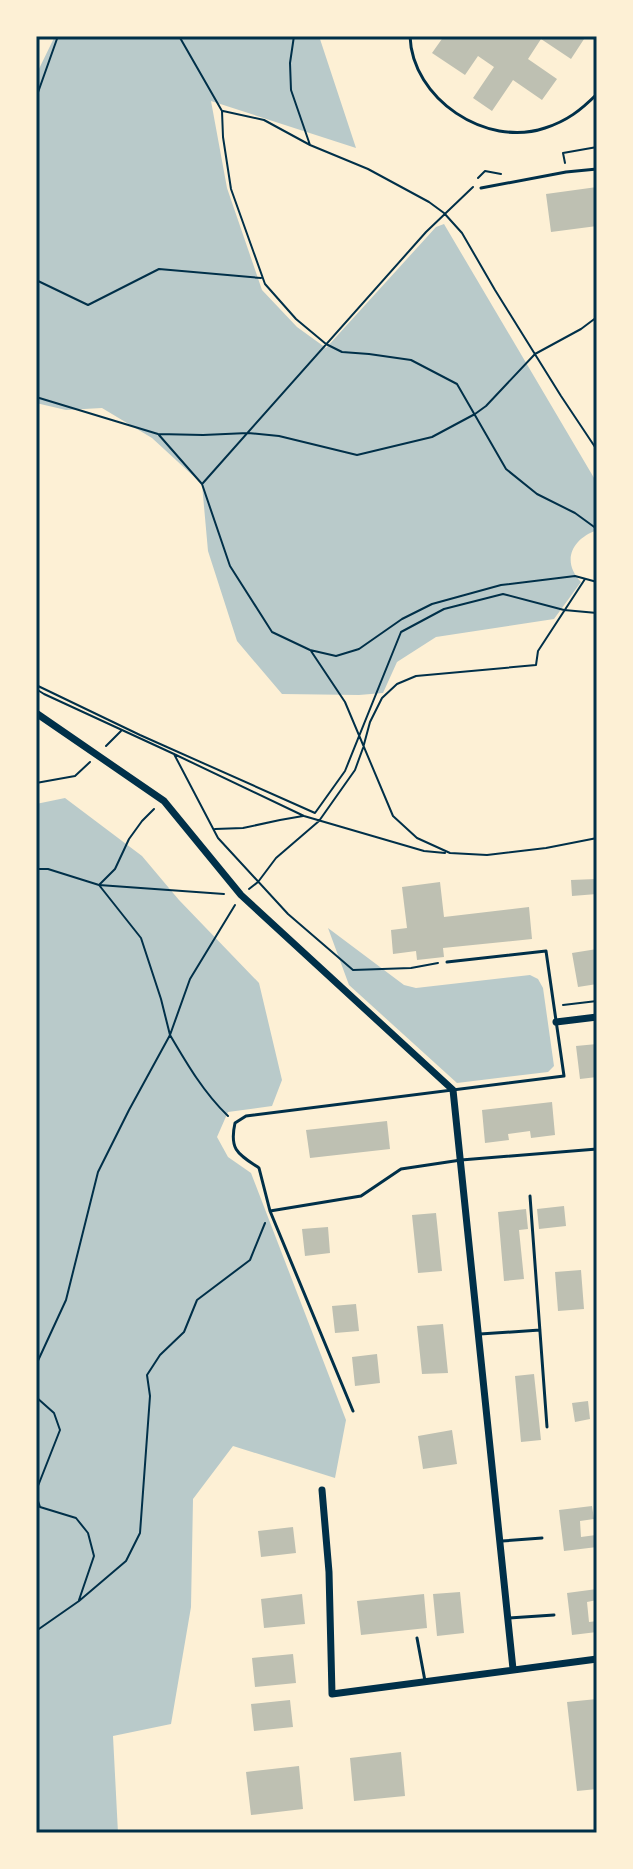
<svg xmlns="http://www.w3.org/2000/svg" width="633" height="1869" viewBox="0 0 633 1869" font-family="Spectral,serif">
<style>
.green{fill:#b9caca}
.building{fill:#bec0b2}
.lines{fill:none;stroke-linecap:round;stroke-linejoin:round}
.path{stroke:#003049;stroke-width:2}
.service{stroke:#003049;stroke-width:3}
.minor{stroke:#003049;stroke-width:7}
.neatline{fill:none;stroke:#003049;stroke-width:3}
</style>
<rect width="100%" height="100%" fill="#fdf0d5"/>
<path class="green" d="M55,36H319L356,148L211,101L227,188L262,290L297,327L326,348L436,227L444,224L597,483V530C572,539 561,561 581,582L554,619L436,637L397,662L383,693L359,695L282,694L237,641L208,551L202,484L152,438L102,408L66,410L36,403V75Z
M65,798L142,856L179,900L259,983L282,1080L272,1106L228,1112L217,1137L228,1157L251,1173L346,1420L335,1478L233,1446L193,1499L191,1607L171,1724L113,1736L118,1833H36V804Z
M328,928L404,985L416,988L530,975L538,979L543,988L554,1066L548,1072L457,1083L349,985Z"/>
<path class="building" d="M444,36H586L571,59L541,39L528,59L557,79L542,100L513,80L492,111L473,98L494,67L478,56L465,75L432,53Z
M597,187V226L551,232L546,194Z
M596,879L597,894L572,896L571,880Z
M440,882L444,917L529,907L532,939L443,948L444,957L417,960L416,951L393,954L391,930L407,928L402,887Z
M597,949V984L578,987L572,953Z
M597,1044V1077L580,1079L576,1046Z
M552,1102L555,1135L531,1138L530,1131L508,1134L509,1140L485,1143L482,1110Z
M387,1121L390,1149L310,1158L306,1130Z
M564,1206L566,1226L539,1229L537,1209Z
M526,1209L528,1229L519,1230L524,1279L504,1281L498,1212Z
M436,1213L442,1271L418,1273L412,1215Z
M328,1227L330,1253L305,1256L302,1229Z
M581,1270L584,1309L558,1311L555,1272Z
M356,1304L359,1331L335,1333L332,1306Z
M443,1324L448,1373L422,1374L417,1326Z
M377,1354L380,1383L355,1386L352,1357Z
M534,1374L541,1440L521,1442L515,1376Z
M588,1401L590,1419L575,1422L572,1403Z
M452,1430L457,1464L423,1469L418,1436Z
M592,1506L594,1519L580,1521L581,1537L596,1535L597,1547L564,1551L559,1510Z
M293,1527L296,1553L261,1557L258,1531Z
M597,1589V1600L587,1602L589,1622L597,1621V1632L572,1635L567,1593Z
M460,1592L464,1633L437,1636L433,1594Z
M302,1594L305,1624L264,1628L261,1599Z
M424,1594L427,1628L361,1635L357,1601Z
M293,1654L296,1683L255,1687L252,1658Z
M597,1699V1789L577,1791L567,1702Z
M290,1700L293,1727L254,1731L251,1704Z
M401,1752L405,1796L354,1801L350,1758Z
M299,1766L303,1809L251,1815L246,1772Z"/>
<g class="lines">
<path class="path" d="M179,36L222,111L223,137L231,189L265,284L296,319L326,344L342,352L369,354L411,360L457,384L506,469L537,494L575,513L597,529
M294,36L290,63L291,90L310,145L368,169L429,202L444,213L462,233L495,290L561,396L597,450
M36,98L58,36
M223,111L264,120L310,145
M565,163L563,153L597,147
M478,178L485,171L501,174
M36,280L88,305L159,269L261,278
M36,397L158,434L203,435L248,433L279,436L357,455L432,437L475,414L486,406L535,354L581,329L597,317
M159,435L202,484L230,566L272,632L310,650L336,656L359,649L402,619L432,604L501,585L575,576L597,582
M203,483L426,232L473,187
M311,651L345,702L393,816L417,838L450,853L487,855L546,848L597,838
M36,685L140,735L315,813L345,771L401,632L444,609L503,594L564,610L597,613
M36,689L44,694L174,754L218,838L288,914L353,970L411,968L438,963
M106,746L121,731
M174,754L304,816L424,851L445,853
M36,783L75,776L90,762
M215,829L243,828L280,820L303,816
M36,869H48L99,885L141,938L161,999L170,1035L129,1110L98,1172L66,1300L36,1365
M100,884L115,869L129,839L142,821L154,809
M99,885L224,894
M249,889L258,882L276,858L319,821L355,770L363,748L370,722L382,698L397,684L416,676L536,665L538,651L585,579
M563,1005L597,1001
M228,1116C204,1093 187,1064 170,1035L190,979L235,905
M36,1397L54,1413L60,1430L36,1491
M36,1495L40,1507L76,1518L88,1533L94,1556L79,1600
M36,1631L79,1601L126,1561L140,1533L150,1396L147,1375L160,1355L184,1332L197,1300L250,1260L265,1223"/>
<path class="service" d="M410,36C412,99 486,148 545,128C567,121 581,110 597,94
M481,188L566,172L597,169
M530,1196L547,1427
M270,1211L361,1196L401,1169L461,1160L597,1149
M480,1334L540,1330
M353,1411L270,1211L259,1168C238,1154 229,1150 235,1123L246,1116L564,1076L546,951L447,962
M502,1541L542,1538
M509,1618L554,1615
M417,1638L425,1681"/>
<path class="minor" d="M36,713L164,801L241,895L453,1090L513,1669
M556,1022L597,1017
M322,1490L329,1572L332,1694L597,1659"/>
</g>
<rect width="633" height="1869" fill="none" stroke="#fdf0d5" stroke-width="76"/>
<rect x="38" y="38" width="557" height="1793" class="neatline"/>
</svg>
